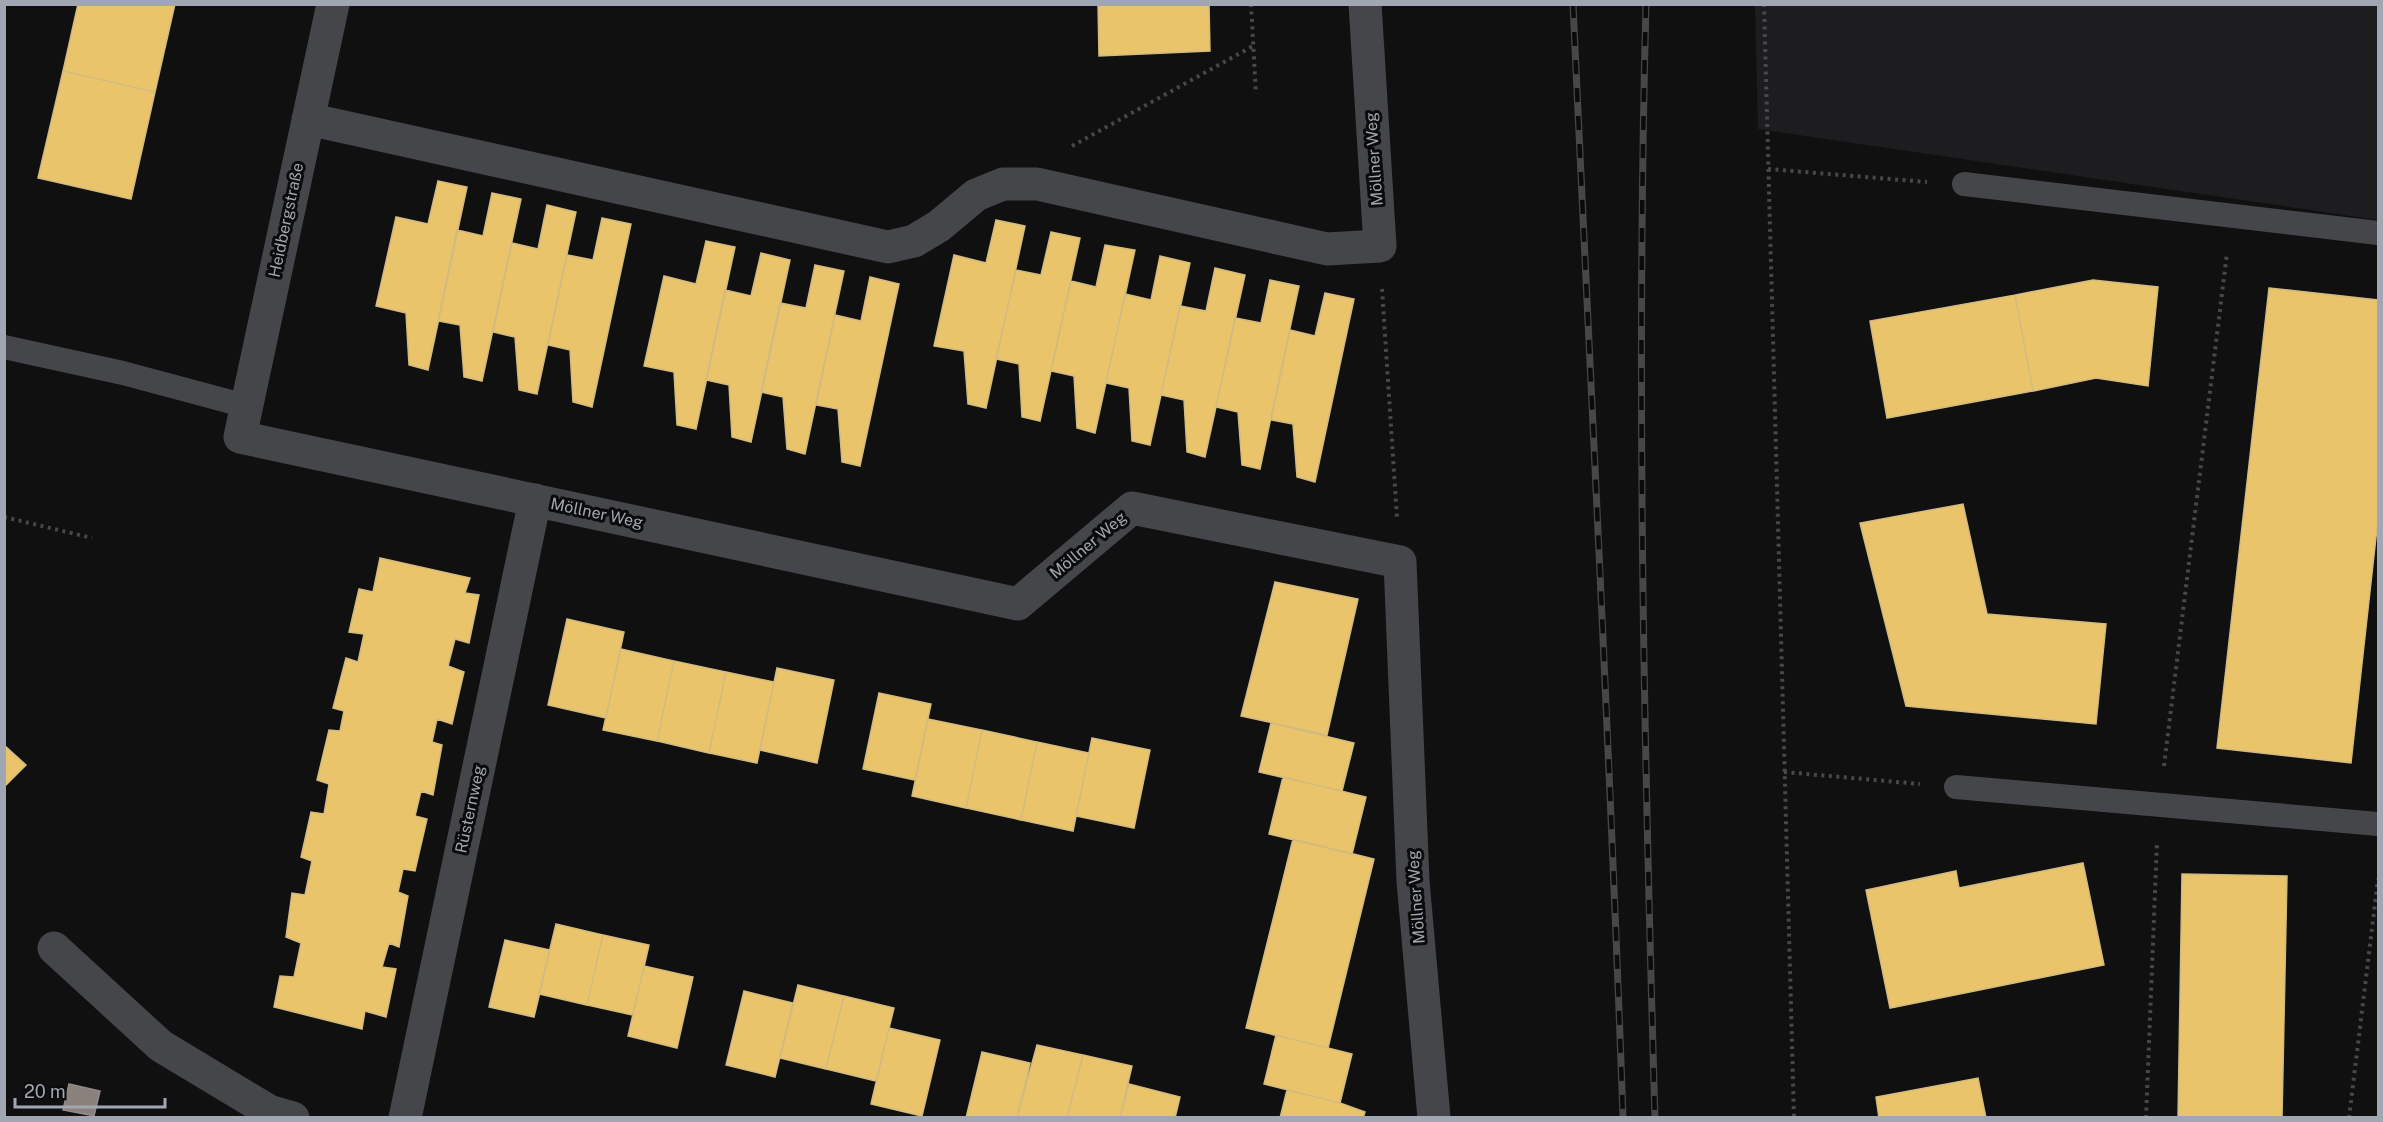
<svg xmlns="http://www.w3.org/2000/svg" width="2383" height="1122" viewBox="0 0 2383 1122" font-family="'Public Sans',sans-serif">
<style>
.built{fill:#1d1d1f}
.homes{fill:#e9c46a;stroke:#d3bb80;stroke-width:1.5}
.industry{fill:#8a817c;stroke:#918c8c;stroke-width:1.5}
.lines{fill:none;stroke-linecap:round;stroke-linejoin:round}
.path{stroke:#46484b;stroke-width:4;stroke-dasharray:3 4.5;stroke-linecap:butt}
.service{stroke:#454649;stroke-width:24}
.minor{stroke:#454649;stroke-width:33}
.rail-casing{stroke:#454749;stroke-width:7}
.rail{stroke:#0b0b0c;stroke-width:4.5;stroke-dasharray:14;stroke-linecap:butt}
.labels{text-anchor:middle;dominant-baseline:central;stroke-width:6;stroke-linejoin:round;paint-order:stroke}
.street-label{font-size:16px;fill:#a1a7b2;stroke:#0b0b0c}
</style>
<rect width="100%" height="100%" fill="#101010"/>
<path class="built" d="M1755,5H2378V220L1758,129Z"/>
<path class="homes" d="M78,4H175L155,92L63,71Z
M1098,4H1209L1210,51L1099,56Z
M63,71L155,92L131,199L38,178Z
M438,181L467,187L428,370L409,365L406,313L376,306L396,217L428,224Z
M492,193L521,199L482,381L464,377L460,325L438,321L457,230L483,236Z
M547,205L576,212L537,394L519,390L515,337L493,332L512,243L538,249Z
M602,218L631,224L592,407L573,402L570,350L548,345L567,255L593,260Z
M996,220L1025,226L986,408L968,404L964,351L934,346L954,255L986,263Z
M1051,232L1080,238L1040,421L1022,417L1019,364L996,359L1016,270L1041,275Z
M706,241L735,247L696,429L677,425L674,372L644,366L664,276L696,284Z
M1105,245L1135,250L1095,433L1077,428L1074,376L1051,371L1071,281L1096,287Z
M761,253L790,260L751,442L732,437L729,385L706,380L725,290L751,296Z
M1160,256L1190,263L1150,445L1132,441L1129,388L1106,383L1125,294L1151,300Z
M815,265L844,271L805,454L787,449L783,397L761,392L780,303L806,308Z
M1215,268L1245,275L1205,457L1187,452L1184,400L1161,395L1180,306L1206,311Z
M870,277L899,284L860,466L842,462L838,409L816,405L835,315L861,321Z
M1270,280L1299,286L1260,469L1242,465L1238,412L1216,407L1235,318L1261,323Z
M2093,280L2158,287L2148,386L2096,378L2033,391L2015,295Z
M2269,288L2378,300V519L2351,763L2217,748Z
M1325,293L1354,299L1315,482L1297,477L1293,424L1271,420L1290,330L1315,336Z
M2015,295L2033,391L1887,418L1870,321Z
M1963,504L1987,614L2106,624L2096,724L1906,706L1860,523Z
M380,558L470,578L465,593L479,595L469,643L455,639L448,666L464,672L452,724L437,719L432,742L442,745L433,795L421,791L415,816L427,819L415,871L403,869L398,892L408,896L399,947L389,943L382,967L396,969L386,1017L365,1011L362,1029L274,1007L280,976L294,977L301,943L286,937L292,893L305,895L312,861L301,857L311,812L324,814L329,784L317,780L329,730L340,731L344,711L333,708L346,658L358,662L364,634L349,632L359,589L373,592Z
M1275,582L1358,599L1327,735L1241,716Z
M567,619L624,632L606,718L548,705Z
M621,649L674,661L657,741L603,730Z
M674,661L726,672L709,753L657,741Z
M777,668L834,680L817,763L760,750Z
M726,672L774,682L757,763L709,753Z
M879,693L931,704L915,780L863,769Z
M928,719L982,730L966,808L912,796Z
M1271,723L1354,743L1342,791L1259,772Z
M982,730L1037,742L1021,820L966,808Z
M1092,738L1150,750L1134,828L1076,816Z
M1037,742L1089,753L1073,831L1021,820Z
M4,745L26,765L4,787Z
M1283,777L1366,797L1352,854L1269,834Z
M1293,839L1374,859L1328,1048L1246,1028Z
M2083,863L2104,965L1890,1008L1866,890L1956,871L1959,888Z
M2182,874L2287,876L2282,1118H2178Z
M556,924L603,935L587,1005L539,994Z
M603,935L649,945L633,1015L587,1005Z
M505,940L550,950L534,1017L489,1007Z
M644,966L693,977L677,1048L628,1036Z
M798,985L844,996L826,1069L780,1058Z
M744,991L793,1003L775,1077L726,1065Z
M844,996L894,1008L876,1081L826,1069Z
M889,1028L940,1040L922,1116L871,1104Z
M1276,1035L1352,1054L1340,1103L1264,1084Z
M1037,1045L1083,1055L1067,1118H1017Z
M982,1052L1030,1063L1017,1118H966Z
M1083,1055L1132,1066L1120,1118H1067Z
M1978,1078L1986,1118H1879L1876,1097Z
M1129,1084L1180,1097L1175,1118H1120Z
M1287,1090L1340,1103L1365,1112L1363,1118H1280Z"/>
<path class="industry" d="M69,1084L100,1091L94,1116L63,1110Z"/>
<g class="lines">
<path class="path" d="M1251,4L1256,94
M1764,4L1794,1118
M1072,146L1253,46
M1768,169L1927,182
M1382,289L1397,518
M4,517L92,538
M2164,766L2227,253
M1784,772L1920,784
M2146,1118L2157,842
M2349,1118L2378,879"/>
<path class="service" d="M1964,184L2378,233
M4,347L123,373L246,406
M1956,787L2378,824"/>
<path class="minor" d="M333,4L240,437L1018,604L1132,508L1400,562L1413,881L1434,1118
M308,119L888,247L914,241L939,226L976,195L1003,184H1037L1327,249L1380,246L1365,4
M54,948L161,1046L269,1111L293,1118
M405,1118L535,500"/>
<defs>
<path id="rail" d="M1573,4C1590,376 1610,746 1623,1118
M1646,4C1636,375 1644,747 1655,1118"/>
</defs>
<use href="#rail" class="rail-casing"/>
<use href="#rail" class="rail"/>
</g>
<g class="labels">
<g class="street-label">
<text transform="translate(1374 159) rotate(-94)">Möllner Weg</text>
<text transform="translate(286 220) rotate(-78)">Heidbergstraße</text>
<text transform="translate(597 513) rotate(12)">Möllner Weg</text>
<text transform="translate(1088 545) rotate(-40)">Möllner Weg</text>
<text transform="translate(470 809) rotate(-78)">Rüsternweg</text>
<text transform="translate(1416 897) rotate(-94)">Möllner Weg</text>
</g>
</g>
<rect width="2383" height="1122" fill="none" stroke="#a1a7b2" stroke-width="12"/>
<path d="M15 1098v9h150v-9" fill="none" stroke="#a1a7b2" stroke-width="3"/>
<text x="24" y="1098" font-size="18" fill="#a1a7b2" stroke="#0b0b0c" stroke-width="4.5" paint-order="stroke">20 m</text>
</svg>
